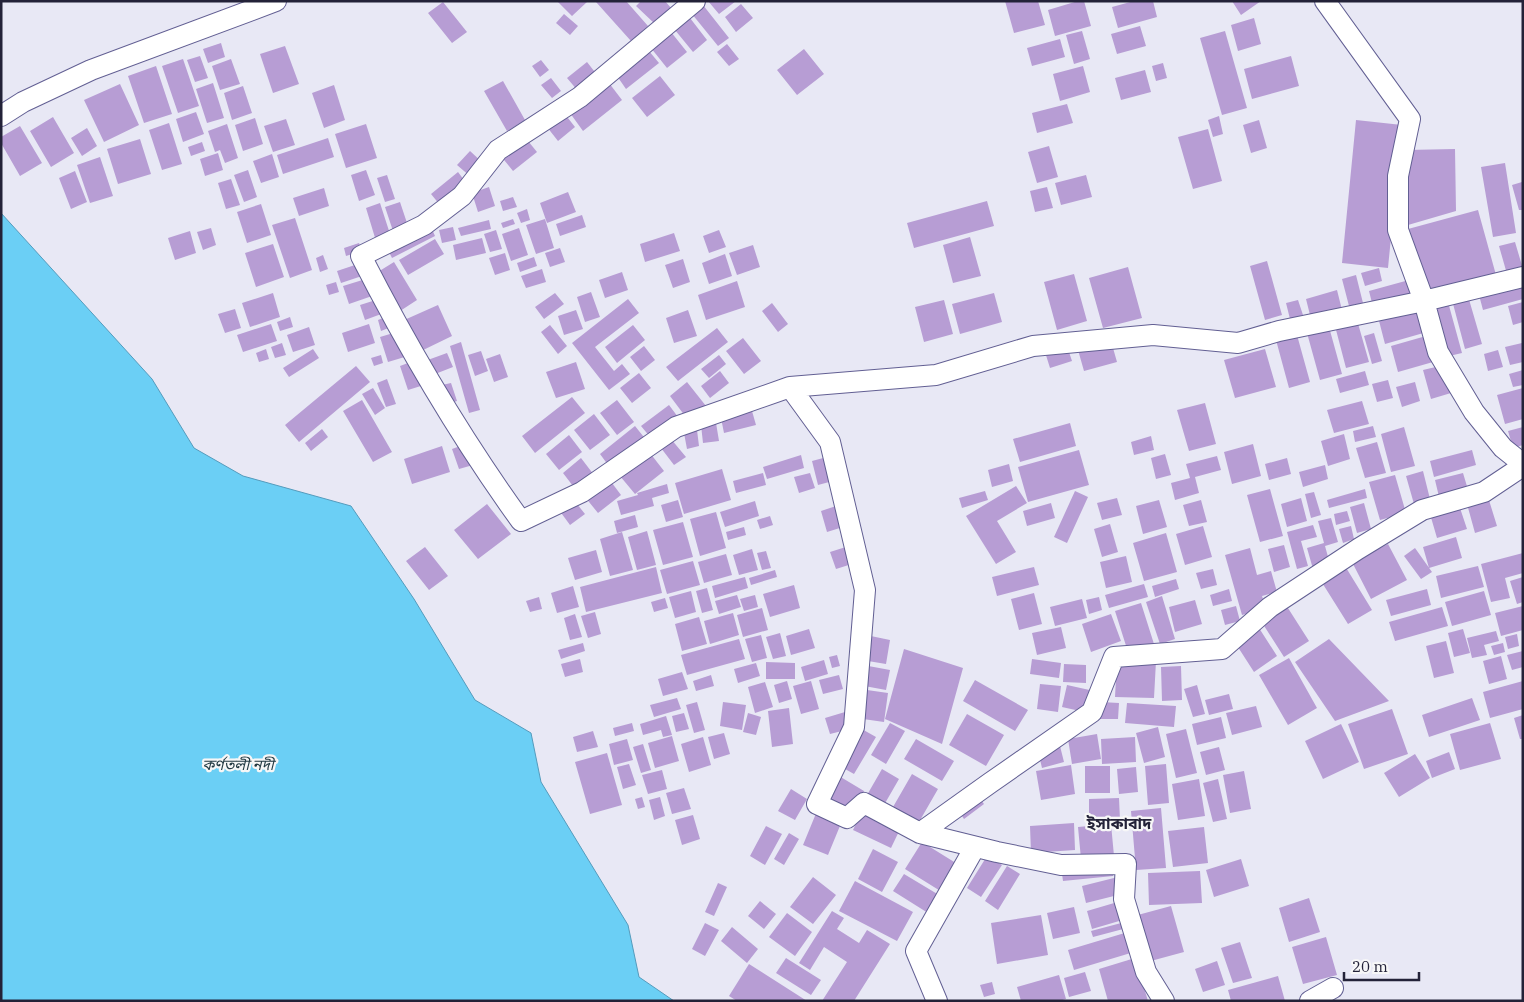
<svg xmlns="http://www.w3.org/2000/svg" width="1524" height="1002" viewBox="0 0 1524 1002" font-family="'IBM Plex Serif','Noto Sans Bengali',serif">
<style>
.water{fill:#6bcff5;stroke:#559bbc}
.building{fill:#b79dd4}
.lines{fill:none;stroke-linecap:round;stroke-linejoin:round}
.minor-casing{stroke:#625f93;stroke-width:22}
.minor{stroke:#fff;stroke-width:20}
.labels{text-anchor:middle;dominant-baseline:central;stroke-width:4.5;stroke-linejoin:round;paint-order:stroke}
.water-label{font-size:15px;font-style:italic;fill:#233a43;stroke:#f7f7f7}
.quarter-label{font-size:16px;font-weight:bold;fill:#232238;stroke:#f7f7f7}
</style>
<rect width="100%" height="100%" fill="#e8e8f5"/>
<path class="water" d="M1,213L152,379L194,448L243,476L351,506L414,599L475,700L531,733L541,782L628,925L639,977L674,1001H1Z"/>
<path class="building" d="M557,1H586L587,2L572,16Z
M597,1H626L648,26L631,41L596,2Z
M641,1H665L671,8L655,24L636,6Z
M708,1H736L719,14Z
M1005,1H1038L1045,25L1014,33Z
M1078,1H1084L1091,26L1055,36L1048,10Z
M1134,1H1153L1157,17L1118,28L1112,7Z
M1232,1H1261L1241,15Z
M443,2L467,32L452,43L428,13Z
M741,4L753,18L736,32L725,17Z
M703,5L729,38L718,46L692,14Z
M564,14L578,26L570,35L556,23Z
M690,18L707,40L693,52L675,30Z
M1254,18L1261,44L1238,51L1231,25Z
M1140,26L1146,46L1117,54L1111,34Z
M1082,31L1090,59L1074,64L1066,35Z
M1225,31L1247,108L1222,115L1200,38Z
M671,32L687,52L667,68L651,48Z
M1060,39L1065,57L1032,66L1027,48Z
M221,43L225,57L208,63L203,49Z
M727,44L739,59L729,66L717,52Z
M285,46L299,84L273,93L260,54Z
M804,49L824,74L797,95L777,70Z
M649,51L659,63L626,89L617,76Z
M200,56L208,78L195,82L187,60Z
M1291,56L1299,86L1252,99L1244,69Z
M183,59L199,106L178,113L162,66Z
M231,59L240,84L220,90L212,66Z
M541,60L549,70L540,77L532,66Z
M587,62L598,76L578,91L567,78Z
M1163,63L1167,78L1156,81L1152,66Z
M156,66L172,114L144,123L128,76Z
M1083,66L1090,92L1060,101L1053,74Z
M1145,70L1151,92L1121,100L1115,78Z
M660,76L675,95L647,117L632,98Z
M551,78L561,91L552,98L541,85Z
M503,81L525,120L507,131L484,91Z
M213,83L224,118L207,123L196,89Z
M609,83L622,100L583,131L570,113Z
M120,84L139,125L104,142L84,100Z
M334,85L345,120L324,128L312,93Z
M243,86L252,113L232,120L224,93Z
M1067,104L1073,123L1037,133L1032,113Z
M196,112L204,134L183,142L176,119Z
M564,113L575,127L558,141L547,127Z
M1219,116L1223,134L1213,137L1208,120Z
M53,117L74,153L51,167L30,131Z
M255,118L263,144L243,151L235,125Z
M286,119L295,145L273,152L264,126Z
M1259,120L1267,148L1251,153L1243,125Z
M1356,120L1402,125L1388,268L1342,263Z
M169,123L182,164L162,170L149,130Z
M227,124L238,158L225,163L220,150L215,152L208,131Z
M366,124L377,158L346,168L335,134Z
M20,126L42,163L20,176L1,143V137Z
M87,128L97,146L82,156L71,138Z
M1208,129L1222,181L1193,189L1178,137Z
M524,136L537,152L513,171L500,155Z
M328,138L334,157L283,174L277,155Z
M140,139L151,174L118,184L107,149Z
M202,142L205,151L191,156L188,147Z
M1049,146L1058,177L1037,183L1028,152Z
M1455,149L1456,211L1408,225L1404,186L1406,150Z
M470,151L483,163L471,177L457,165Z
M218,153L223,170L205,176L200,159Z
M272,154L279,177L261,183L253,161Z
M100,157L113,196L90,203L77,165Z
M1505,163L1516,233L1493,237L1481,167Z
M248,170L257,197L244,202L234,175Z
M366,170L375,195L359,201L351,175Z
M75,171L87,202L71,209L59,178Z
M458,172L467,184L440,205L431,194Z
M387,175L395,199L385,202L377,178Z
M1086,175L1092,197L1061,205L1055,183Z
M231,179L240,205L226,209L218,183Z
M1522,182L1523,210H1519L1512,185Z
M489,187L495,206L478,212L472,193Z
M1047,187L1053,208L1035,212L1030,191Z
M324,188L329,206L299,216L293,198Z
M568,192L576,212L547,223L540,203Z
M513,197L517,207L503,211L500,201Z
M987,201L994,226L914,248L907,223Z
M400,202L409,229L394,234L385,207Z
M380,203L391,237L376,241L366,208Z
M261,204L271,235L247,243L237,212Z
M527,209L530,220L521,223L517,213Z
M1478,210L1496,275L1427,294L1408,229Z
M582,215L586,227L560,236L556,224Z
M295,218L312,270L290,278L272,225Z
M513,219L515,224L503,228L501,223Z
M545,219L554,248L536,254L526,225Z
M489,220L491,229L461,236L458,228Z
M431,227L435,236L392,258L388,250Z
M453,227L456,240L442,243L439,230Z
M211,228L216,245L203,250L197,232Z
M519,228L528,255L511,261L502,234Z
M496,230L502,249L490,252L484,234Z
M719,230L726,247L709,253L703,236Z
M190,231L196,253L175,260L168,238Z
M674,233L680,251L645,262L640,244Z
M970,237L981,276L953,283L943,245Z
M482,238L486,253L456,260L453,245Z
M435,239L444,254L408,275L399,260Z
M1515,242L1523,269L1507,274L1499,246Z
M359,243L362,251L346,256L344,248Z
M273,244L284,277L256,287L245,253Z
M753,245L760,267L737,275L729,253Z
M560,248L565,262L550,267L545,253Z
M505,253L510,270L495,275L489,258Z
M725,254L732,276L709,284L702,263Z
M323,255L328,269L320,272L316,258Z
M534,257L537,266L520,272L517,263Z
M683,259L690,282L673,288L665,265Z
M1267,261L1282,315L1265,320L1250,266Z
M394,262L417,300L397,313L373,275Z
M358,264L362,276L341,283L337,271Z
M1128,267L1142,318L1103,328L1089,278Z
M1379,268L1382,281L1365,286L1361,273Z
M542,269L546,282L526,288L521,276Z
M622,272L628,290L605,298L599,280Z
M1074,274L1087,321L1057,330L1044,282Z
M1356,275L1363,303L1349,306L1342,279Z
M369,278L375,295L349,304L343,286Z
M1409,280L1414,296L1373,307L1369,291Z
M737,281L745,307L706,320L698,295Z
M336,282L339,292L329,295L326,285Z
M1523,283V299L1483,310L1479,295Z
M1337,290L1342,310L1311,319L1306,299Z
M591,292L600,317L585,322L577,297Z
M273,293L280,317L250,327L242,303Z
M555,293L564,304L544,319L535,307Z
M994,293L1002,322L960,334L952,304Z
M1468,296L1482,344L1465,349L1452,300Z
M379,299L384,313L365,320L360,305Z
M628,299L639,313L595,347L614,371L622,364L630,374L609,390L572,343Z
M944,300L953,334L924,342L915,307Z
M1298,300L1303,315L1290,319L1286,303Z
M1448,302L1462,353L1445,357L1431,306Z
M1523,302V322L1513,325L1508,306Z
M772,303L788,324L778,332L762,311Z
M438,305L452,336L417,353L402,321Z
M1419,306L1427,332L1385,344L1378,317Z
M235,309L241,328L225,333L218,314Z
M576,310L583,329L564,335L558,316Z
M688,310L697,336L674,343L666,318Z
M388,316L391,327L381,331L378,320Z
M290,317L293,327L280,331L277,322Z
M1357,320L1369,362L1346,368L1335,326Z
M271,324L277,341L243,352L237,335Z
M369,324L375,343L348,352L342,333Z
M550,325L567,346L558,354L541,332Z
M633,325L645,340L617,363L605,347Z
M309,327L315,345L293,352L287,335Z
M1329,327L1342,374L1320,380L1307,333Z
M717,328L728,342L678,381L666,367Z
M400,331L408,356L388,362L380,337Z
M1374,333L1382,361L1372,364L1364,336Z
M1297,335L1310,382L1289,388L1276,340Z
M1426,336L1433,362L1398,372L1391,346Z
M743,338L761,361L744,374L726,351Z
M1111,341L1117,362L1084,371L1078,350Z
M461,342L480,410L469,413L450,346Z
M282,343L286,355L275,358L271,347Z
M1522,343L1523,362L1510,365L1505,347Z
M644,346L655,360L641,371L630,357Z
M1067,346L1072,361L1050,368L1045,352Z
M266,349L269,359L259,362L256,353Z
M313,349L319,358L289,377L283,368Z
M1265,349L1276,387L1235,398L1224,360Z
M1498,350L1503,367L1488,371L1484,354Z
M481,351L488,371L475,376L468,355Z
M447,353L453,367L430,376L425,361Z
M500,354L508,377L494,382L486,359Z
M381,355L383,363L374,366L371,358Z
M719,355L726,364L709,378L701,369Z
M416,360L424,385L408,390L400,366Z
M576,362L585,389L556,398L546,372Z
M1444,365L1451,393L1431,399L1423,370Z
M356,366L370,382L299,442L285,425Z
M1523,370V385L1513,387L1509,374Z
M720,371L729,383L710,398L701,386Z
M1365,371L1369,385L1340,393L1336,379Z
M639,373L651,388L632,403L620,388Z
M387,379L396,404L386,407L377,383Z
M1388,380L1393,398L1377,402L1372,384Z
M687,382L706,406L688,420L670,396Z
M1415,382L1420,401L1402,407L1396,387Z
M451,383L457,401L448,404L442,385Z
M373,388L385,408L375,415L362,394Z
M1523,388V419L1505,424L1497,395Z
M572,397L585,413L535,453L522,436Z
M362,400L392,452L373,462L343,411Z
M617,400L634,422L617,435L600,413Z
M1362,401L1369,424L1334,433L1327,410Z
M1205,403L1216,444L1189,451L1177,410Z
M669,405L678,417L651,438L641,426Z
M752,411L756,425L724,433L721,418Z
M594,414L610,435L590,450L574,430Z
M716,423L719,441L703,443L701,425Z
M1070,423L1076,446L1020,462L1013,439Z
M635,426L647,441L611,469L600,454Z
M1373,426L1376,437L1355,442L1353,431Z
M1404,427L1415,466L1391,472L1381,434Z
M1523,427V445L1513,448L1508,431Z
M322,429L328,437L311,451L305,443Z
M697,430L699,446L687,449L684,433Z
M1344,434L1350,459L1328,466L1321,441Z
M569,435L582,452L559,470L546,454Z
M1151,436L1154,450L1134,455L1131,442Z
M671,439L686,457L674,465L661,448Z
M1377,442L1386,473L1365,478L1356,448Z
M466,444L473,465L459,469L452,449Z
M1253,444L1261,476L1232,484L1224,452Z
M442,446L450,472L412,484L404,459Z
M1079,450L1089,485L1028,502L1018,467Z
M1472,450L1476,465L1434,477L1430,461Z
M650,453L664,471L635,494L620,476Z
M1165,454L1171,475L1156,479L1151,458Z
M801,455L804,468L767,479L763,467Z
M1217,456L1221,470L1195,477L1199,493L1175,500L1171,483L1190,478L1186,464Z
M827,457L833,481L818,485L812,461Z
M581,458L594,475L576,490L563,473Z
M1287,458L1291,474L1269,480L1265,464Z
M1009,464L1013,481L992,487L988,470Z
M1325,465L1328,479L1303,487L1299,472Z
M722,469L731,500L684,514L675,483Z
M1423,471L1430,499L1414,504L1406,476Z
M763,473L766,485L736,493L733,481Z
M810,473L815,488L799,493L794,477Z
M1463,473L1469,493L1440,501L1435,480Z
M1395,475L1406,513L1380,520L1369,482Z
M609,479L621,495L598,513L585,497Z
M667,484L669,493L652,498L654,506L621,515L617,501L638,495L637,493Z
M1016,486L1027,503L997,521L1016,552L996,564L966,516Z
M1270,489L1283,536L1260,542L1247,495Z
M1365,489L1367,498L1329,508L1327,500Z
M985,491L988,500L962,508L959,498Z
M1075,491L1088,497L1067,543L1054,537Z
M1314,492L1321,515L1311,518L1305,494Z
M1488,497L1497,526L1475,533L1467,504Z
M1117,498L1122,515L1102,520L1097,503Z
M1301,498L1307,521L1287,527L1281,504Z
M573,499L585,514L570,525L559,510Z
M678,500L683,517L666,522L661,505Z
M1159,500L1167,527L1143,534L1136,506Z
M1201,500L1207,522L1189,526L1183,505Z
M755,501L759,516L725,527L720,512Z
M1051,503L1055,518L1027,526L1023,511Z
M1364,503L1371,529L1357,533L1350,507Z
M487,504L511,534L478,559L454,530Z
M1459,505L1467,529L1437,538L1430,514Z
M836,506L843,527L827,532L821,511Z
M1347,511L1350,521L1336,525L1334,514Z
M716,512L726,548L700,556L690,519Z
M635,515L638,527L617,533L614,521Z
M770,516L773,525L760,529L757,520Z
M1331,518L1338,542L1325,546L1330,564L1313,569L1307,548L1324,543L1318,521Z
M683,522L693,557L663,565L653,530Z
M1110,524L1118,552L1102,557L1094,529Z
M1313,525L1317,537L1301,541L1308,566L1297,569L1287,532Z
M1203,526L1212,557L1185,565L1176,534Z
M1351,526L1354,539L1343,543L1339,529Z
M744,527L746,535L728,540L726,532Z
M647,531L656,565L637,570L628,537Z
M622,532L633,570L610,576L600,539Z
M1166,533L1177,572L1144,581L1133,543Z
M1456,537L1462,558L1429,568L1423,547Z
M1388,544L1407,580L1371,599L1352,562Z
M1284,545L1290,567L1274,572L1268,549Z
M849,546L855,563L836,569L830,552Z
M425,547L448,576L429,590L406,561Z
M1250,548L1257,575L1271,571L1277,592L1262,596L1266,608L1242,615L1225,555Z
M1415,548L1432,572L1421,579L1404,556Z
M752,549L758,570L739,575L733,555Z
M596,550L602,572L575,580L568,558Z
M766,551L771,568L762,570L757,553Z
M1523,553V573L1505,578L1510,598L1491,602L1481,564Z
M726,554L732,575L704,583L698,562Z
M1126,556L1132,582L1106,588L1100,562Z
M693,561L700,585L667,594L660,570Z
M1345,566L1372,610L1348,624L1321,581Z
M1478,566L1484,587L1441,598L1436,576Z
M656,567L662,593L586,612L580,587Z
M1034,567L1039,585L997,596L992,577Z
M1213,569L1217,585L1201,589L1196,573Z
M775,570L777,577L751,585L749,578Z
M745,577L748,588L715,598L712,586Z
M1523,577V602L1517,604L1510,581Z
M1176,579L1179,589L1155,597L1152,586Z
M1144,584L1148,597L1109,608L1105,595Z
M794,585L800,608L770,617L763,594Z
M573,586L579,607L557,613L551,593Z
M707,588L713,610L702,613L696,591Z
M1229,589L1232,601L1213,606L1210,595Z
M1427,589L1431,605L1391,616L1386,600Z
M691,591L696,612L675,618L669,597Z
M1484,591L1491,615L1452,626L1445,602Z
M1034,593L1042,624L1019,630L1011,599Z
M737,595L741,607L719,614L715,601Z
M755,595L758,607L744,611L740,599Z
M1162,596L1175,639L1160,644L1146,602Z
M539,597L542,609L530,612L526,601Z
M1099,597L1102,610L1089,614L1086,600Z
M665,598L668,608L654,612L651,602Z
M1082,599L1087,618L1055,626L1050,607Z
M1195,600L1202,624L1175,632L1169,607Z
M1141,603L1154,644L1128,652L1115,611Z
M1286,605L1309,641L1284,657L1261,621Z
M1236,606L1240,621L1225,625L1221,610Z
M1523,606V630L1501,636L1495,613Z
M1442,607L1448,626L1395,641L1389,622Z
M762,608L768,630L743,637L737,615Z
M595,612L601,634L588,638L581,616Z
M733,613L739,635L710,644L704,621Z
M575,614L582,637L570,640L564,618Z
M1111,614L1121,641L1091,652L1082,624Z
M699,617L707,644L682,651L675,624Z
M1061,627L1066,648L1037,655L1032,633Z
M1259,628L1277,656L1254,672L1236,644Z
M809,629L815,648L791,655L786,636Z
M1463,629L1470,653L1454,657L1448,633Z
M1496,631L1499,641L1484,645L1487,655L1472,658L1467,638Z
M780,633L786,656L773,659L766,637Z
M1517,634L1519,646L1508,649L1505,637Z
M761,635L767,658L752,662L745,639Z
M866,635L890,640L886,664L862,660Z
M739,639L745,659L687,675L681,655Z
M1329,639L1389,701L1335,721L1295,662Z
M1446,641L1454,673L1434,678L1426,646Z
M583,643L585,651L561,659L558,650Z
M1503,643L1505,652L1494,655L1491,646Z
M904,649L963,668L942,744L885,719Z
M1523,651V667L1512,670L1507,655Z
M837,655L840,666L832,668L829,657Z
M1501,656L1507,679L1489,684L1483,661Z
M1289,658L1317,708L1288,725L1259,675Z
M580,659L583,672L565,677L561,664Z
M1032,659L1061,663L1059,678L1030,674Z
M824,660L828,674L805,681L801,667Z
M1117,660L1156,661L1154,698L1115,697Z
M766,662L795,663V679H766Z
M756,663L760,676L738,683L734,669Z
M1064,664L1086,665V683L1063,682Z
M863,665L890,670L886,690L859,685Z
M1181,666L1182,700L1162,701L1161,667Z
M682,672L688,689L663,696L658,679Z
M711,675L714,686L696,691L693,681Z
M839,675L843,689L823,694L819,680Z
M975,680L1028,710L1015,731L963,701Z
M787,681L792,699L779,703L774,685Z
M811,681L819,709L801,714L793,686Z
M1523,681V709L1490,718L1483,692Z
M765,682L773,707L755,713L748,687Z
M1040,684L1061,686L1058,712L1037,709Z
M1067,685L1094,691L1089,713L1062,707Z
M1197,685L1205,714L1193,717L1184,689Z
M860,689L888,693L884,722L856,718Z
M1229,694L1233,709L1209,715L1205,700Z
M677,698L681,709L654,717L650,705Z
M1472,698L1480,720L1429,737L1422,715Z
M697,702L705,730L694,733L686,705Z
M723,702L746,705L742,730L720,726Z
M1101,702L1119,703L1118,719H1100Z
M1127,703L1176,706L1174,727L1125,723Z
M1256,706L1262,727L1232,735L1226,713Z
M789,708L793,744L772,747L768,711Z
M1392,709L1408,754L1364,769L1348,724Z
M845,712L850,729L830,734L825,718Z
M684,713L689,729L676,732L672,716Z
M748,713L761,717L756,735L743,732Z
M967,714L1004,735L986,766L949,745Z
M1523,715V739H1520L1514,718Z
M666,716L672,735L663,737L661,730L643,735L640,724Z
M1221,717L1226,738L1197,745L1192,724Z
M632,723L634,731L615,736L613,728Z
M890,723L905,731L886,764L871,755Z
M1490,723L1501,759L1460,770L1450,734Z
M1341,724L1359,762L1323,779L1305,741Z
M1158,727L1165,757L1144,763L1136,733Z
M860,728L876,737L854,774L838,765Z
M1186,729L1197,773L1176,778L1166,734Z
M593,731L598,747L577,752L573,737Z
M724,733L730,754L714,759L708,737Z
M1097,734L1101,759L1072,764L1068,739Z
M672,736L679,761L655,768L648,743Z
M703,737L711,765L689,772L681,744Z
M1135,737L1136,762L1102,764L1101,739Z
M627,739L633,760L614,765L609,744Z
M916,739L954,761L942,781L904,759Z
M643,744L651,770L641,773L633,747Z
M1060,746L1064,762L1042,768L1038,751Z
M1219,747L1225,770L1206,775L1200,752Z
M1449,752L1455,769L1432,778L1426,761Z
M607,753L622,805L590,814L575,762Z
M1415,754L1430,778L1399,797L1384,773Z
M629,764L636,785L623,789L617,767Z
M1166,764L1169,803L1148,805L1145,766Z
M1071,765L1075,794L1041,800L1036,771Z
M1085,766H1110V793H1085Z
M1136,767L1138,792L1119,794L1117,769Z
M882,769L899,779L884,805L867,795Z
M662,770L667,789L648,794L642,775Z
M1244,771L1251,809L1230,813L1223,775Z
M912,774L938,789L919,822L893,807Z
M839,776L864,791L852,813L826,798Z
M1199,779L1205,816L1178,820L1172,784Z
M1218,779L1227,819L1213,822L1203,783Z
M684,788L691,809L672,814L666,793Z
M791,789L807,799L795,820L778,811Z
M978,796L984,804L964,819L958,810Z
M642,797L645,807L638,809L635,799Z
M660,797L665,816L654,820L649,800Z
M1119,798L1120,820L1089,821V799Z
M864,807L902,825L891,848L853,830Z
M1161,808L1166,868L1136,870L1131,811Z
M817,811L842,821L828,855L803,845Z
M693,815L700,839L682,845L675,820Z
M1074,823L1075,850L1031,853L1030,826Z
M1111,824L1114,856L1081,859L1078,827Z
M766,826L782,834L765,865L750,856Z
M1204,827L1208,863L1173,867L1168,831Z
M789,833L799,839L784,865L774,859Z
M922,842L959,865L942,892L905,869Z
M873,849L898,862L882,892L858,879Z
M987,856L1002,865L981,897L967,888Z
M1241,859L1249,886L1214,897L1206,870Z
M1007,866L1020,874L998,910L985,901Z
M1113,869V876L1063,881L1062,874Z
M1200,871L1202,903L1149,905L1148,873Z
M904,874L939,895L928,913L893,891Z
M813,877L836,895L813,924L790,907Z
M1118,877L1122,894L1086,903L1082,886Z
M855,881L913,912L897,941L839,911Z
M718,883L727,887L714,916L705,912Z
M1309,898L1320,932L1289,942L1279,908Z
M760,901L776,914L764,929L748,916Z
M1121,901L1126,919L1092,929L1087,911Z
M1171,906L1184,952L1147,962L1134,916Z
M1074,907L1080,933L1053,939L1047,913Z
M832,911L844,918L837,929L859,943L867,930L890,944L854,1001H822L847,962L824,947L810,970L799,963Z
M787,913L812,932L795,956L769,937Z
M1041,915L1048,955L997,964L991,923Z
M1125,922L1127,928L1093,937L1091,931Z
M705,923L719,930L705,956L692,949Z
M732,927L758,949L747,963L721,941Z
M1128,932L1134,952L1074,970L1068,950Z
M1326,937L1337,975L1303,984L1292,947Z
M1240,942L1252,978L1233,983L1221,948Z
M786,958L821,980L811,995L776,973Z
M1135,958L1148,1001H1108L1099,969Z
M1217,961L1225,985L1203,992L1195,969Z
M749,964L807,1001H737L729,996Z
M1085,972L1091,991L1069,997L1064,978Z
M1059,975L1066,999L1059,1001H1021L1017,987Z
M1278,976L1285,1001H1231L1228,990Z
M992,982L995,994L984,997L980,985Z"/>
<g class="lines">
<defs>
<path id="minor" d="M695,1L580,97L498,150L462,196L424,225L361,256C408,348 461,438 521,521L582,492L676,427L790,387L936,375L1033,346L1153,335L1238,343L1279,331L1424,301L1523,277
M1325,1L1410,119L1398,176V230L1424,301L1438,352L1474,412L1503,448L1523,464
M1,116L23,102L91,70L276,1
M790,387L830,442L865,590L854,727L817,804L847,818L864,803L920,833L997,852L1061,865L1126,864L1124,899L1146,972L1164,1001
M920,833L990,783L1092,712L1114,657L1222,649L1270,607L1358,549L1422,510L1484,492L1523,466
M937,1001L916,951L975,847
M1310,1001L1333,988"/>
</defs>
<use href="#minor" class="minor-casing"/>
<use href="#minor" class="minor"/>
</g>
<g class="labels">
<g class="water-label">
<text x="238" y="764">কর্ণতলী নদী</text>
</g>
<g class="quarter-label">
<text x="1119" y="823">ইসাকাবাদ</text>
</g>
</g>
<rect width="1524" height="1002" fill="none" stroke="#232238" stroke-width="5"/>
<path d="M1344 972v8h75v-8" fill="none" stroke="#232238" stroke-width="2.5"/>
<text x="1352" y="972" font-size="15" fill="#232238" stroke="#f7f7f7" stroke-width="4" paint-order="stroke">20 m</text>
</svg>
